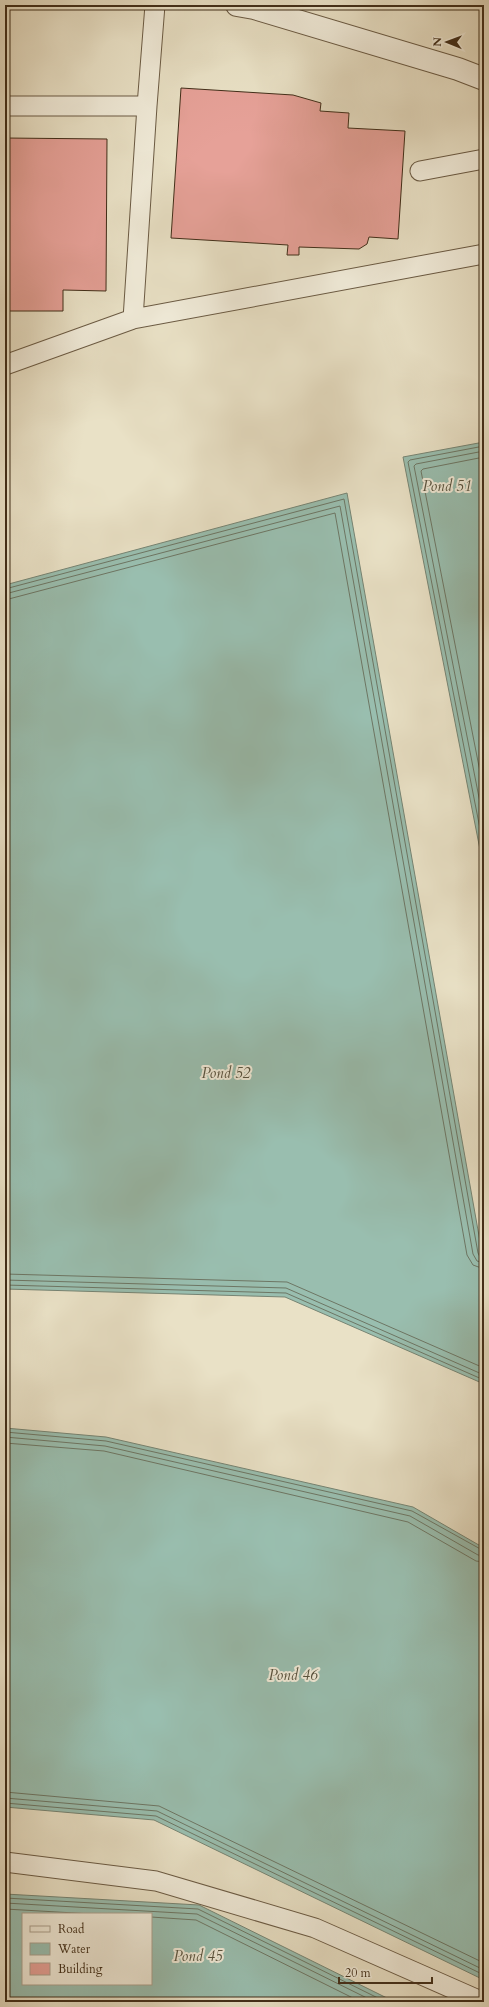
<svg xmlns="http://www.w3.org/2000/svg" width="489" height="2007" viewBox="0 0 489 2007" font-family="Cardo,serif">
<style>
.water{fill:#99beaf;stroke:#768473;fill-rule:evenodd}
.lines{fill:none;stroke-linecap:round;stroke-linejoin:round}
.shore{stroke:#6d7664;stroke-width:1}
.building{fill:#e6a198;stroke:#412e19}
.service-casing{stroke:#6b5b44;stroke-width:21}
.tertiary-casing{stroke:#6b5b44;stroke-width:24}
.service{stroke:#f1ecda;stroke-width:19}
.tertiary{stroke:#f1ecda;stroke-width:22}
.labels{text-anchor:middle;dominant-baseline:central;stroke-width:4;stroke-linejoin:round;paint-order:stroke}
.water-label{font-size:15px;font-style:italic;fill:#57523e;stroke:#f1ecda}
</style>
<rect width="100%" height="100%" fill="#e9e1c6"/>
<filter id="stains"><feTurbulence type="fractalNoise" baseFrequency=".005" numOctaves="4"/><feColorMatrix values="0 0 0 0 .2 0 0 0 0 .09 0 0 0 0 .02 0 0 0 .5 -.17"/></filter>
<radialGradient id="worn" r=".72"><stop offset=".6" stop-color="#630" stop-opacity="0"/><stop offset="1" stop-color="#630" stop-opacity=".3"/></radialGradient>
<path class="water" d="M484,442V870L403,457Z
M347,493L484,1264V1384L285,1297L5,1289V585Z
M5,1428L106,1437L413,1507L484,1548V1980L154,1820L5,1807Z
M5,1894L199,1905L395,2002H5ZM23,1914H151V1984H23Z"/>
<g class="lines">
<path class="shore" d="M484,446L410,460L408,462L484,849
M484,451L416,464L414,466L484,823
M484,457L423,469L421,471L484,792
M5,589L344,499L478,1253L480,1257L484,1258
M5,594L340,506L473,1254L477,1261L484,1263
M5,600L335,513L467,1255L473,1265L484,1269
M5,1274L287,1282L484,1368
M5,1280L286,1288L484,1375
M5,1285L286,1293L484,1380
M5,1432L106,1441L412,1511L484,1551
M5,1437L105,1446L410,1516L478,1555L484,1556
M5,1443L104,1451L408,1522L476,1561L484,1562
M5,1792L159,1806L484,1963
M5,1798L157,1811L484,1970
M5,1803L156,1816L484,1975
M5,1898L198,1909L386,2002
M5,1903L197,1914L375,2002
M5,1909L92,1914
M151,1917L196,1920L361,2002"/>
</g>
<path class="building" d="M181,88L293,95L321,103L320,111L349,113L348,128L405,131L398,239L369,237L367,244L359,249L299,247V255H287L288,245L171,238Z
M5,138L107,139L106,291L63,290V311H5Z"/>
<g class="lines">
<defs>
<path id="service" d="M5,106H147L155,5
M420,171L484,159
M133,319L147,106
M5,365L133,319L484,254
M5,1862L156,1881L315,1928L483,2002"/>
<path id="tertiary" d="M237,5L254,8L458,69L484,79"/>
</defs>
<use href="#service" class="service-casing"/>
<use href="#tertiary" class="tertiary-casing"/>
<use href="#service" class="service"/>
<use href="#tertiary" class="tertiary"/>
</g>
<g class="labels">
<g class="water-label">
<text x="447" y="486">Pond 51</text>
<text x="226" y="1073">Pond 52</text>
<text x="293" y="1675">Pond 46</text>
<text x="198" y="1956">Pond 45</text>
</g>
</g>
<rect width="489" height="2007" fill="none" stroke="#e9e1c6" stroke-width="20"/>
<rect x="6" y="6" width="477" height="1995" fill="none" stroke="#412e19" stroke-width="2"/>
<rect x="10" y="10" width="469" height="1987" fill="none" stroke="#412e19"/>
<rect x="22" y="1913" width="130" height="72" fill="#f1ecda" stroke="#aba08d"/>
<rect x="30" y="1926" width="20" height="6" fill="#f1ecda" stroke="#aba08d"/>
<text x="58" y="1933" font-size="12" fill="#412e19">Road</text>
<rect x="30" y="1943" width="20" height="12" fill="#99beaf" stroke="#aba08d"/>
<text x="58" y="1953" font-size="12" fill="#412e19">Water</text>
<rect x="30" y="1963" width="20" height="12" fill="#e6a198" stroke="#aba08d"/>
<text x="58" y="1973" font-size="12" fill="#412e19">Building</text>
<g transform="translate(447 42) rotate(271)" stroke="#f1ecda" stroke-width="3" paint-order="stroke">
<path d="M0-3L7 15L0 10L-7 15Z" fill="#412e19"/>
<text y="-6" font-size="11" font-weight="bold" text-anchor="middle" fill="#412e19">N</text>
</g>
<path d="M339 1977v6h93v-6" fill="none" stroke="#412e19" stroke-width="2"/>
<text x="345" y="1977" font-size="12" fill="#412e19" stroke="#f1ecda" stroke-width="3" paint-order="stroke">20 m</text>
<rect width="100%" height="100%" filter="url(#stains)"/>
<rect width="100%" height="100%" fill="url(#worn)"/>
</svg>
